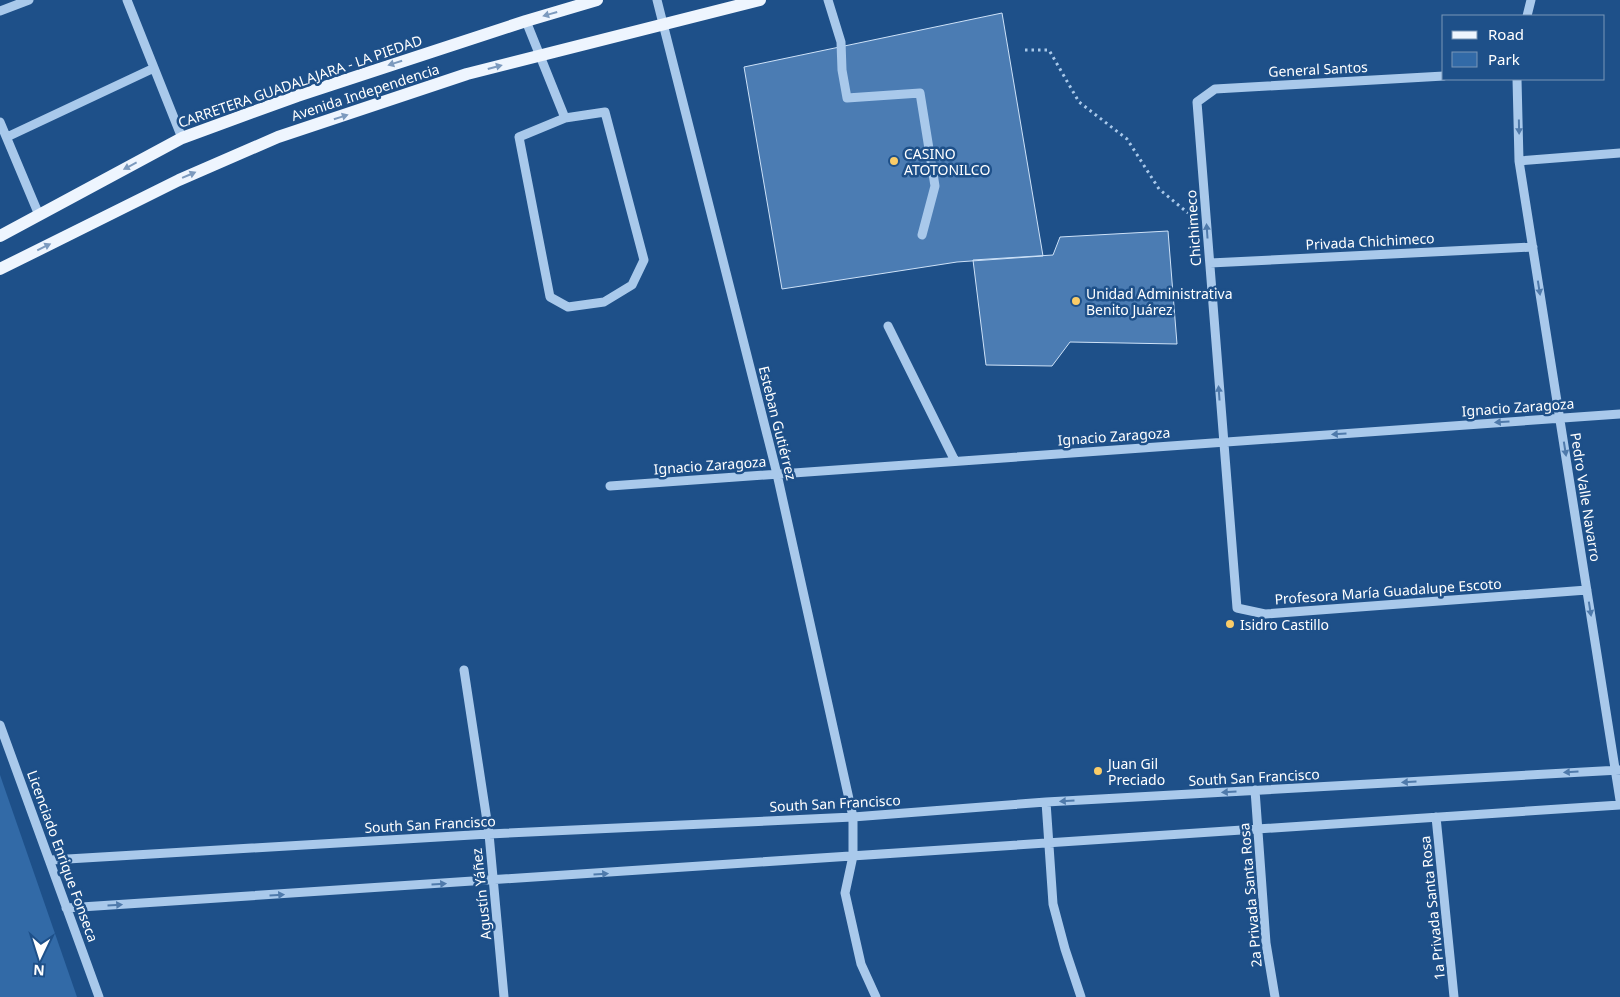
<svg xmlns="http://www.w3.org/2000/svg" width="1620" height="997" viewBox="0 0 1620 997" font-family="'Noto Sans',sans-serif">
<style>
.green{fill:#326aa7}
.building{fill:#4b7cb3;stroke:#cee2f8}
.lines{fill:none;stroke-linecap:round;stroke-linejoin:round}
.path{stroke:#a9c9eb;stroke-width:3;stroke-dasharray:2.5 4;stroke-linecap:butt}
.minor{stroke:#a9c9eb;stroke-width:9}
.major{stroke:#eef5fe;stroke-width:12}
.oneway{fill:#7c9abe}
.oneway2{fill:#4f7aab}
.poi-dot{fill:#facc68;stroke:#1e5089;stroke-width:2}
.labels{text-anchor:middle;dominant-baseline:central;stroke-width:5;stroke-linejoin:round;paint-order:stroke}
.street-label{font-size:14px;fill:#fff;stroke:#1e5089}
.poi-label{font-size:14px;fill:#fff;stroke:#1e5089;text-anchor:start}
</style>
<rect width="100%" height="100%" fill="#1e5089"/>
<path class="green" d="M0,775L77,997H0Z"/>
<path class="building" d="M1002,13L1043,256L957,262L782,289L744,67Z
M1168,231L1177,344L1070,342L1052,366L986,365L973,260L1053,255L1060,237Z"/>
<g class="lines">
<path class="path" d="M1025,50H1049L1079,102L1127,139L1159,189L1188,213"/>
<path class="minor" d="M127,0L182,138
M657,0L777,474L853,817V856L845,893L861,964L876,997
M828,0L841,42L842,70L847,98L920,93L935,186L922,235
M0,11L29,0
M1527,16L1531,0
M526,21L565,118
M1444,76L1215,89L1197,102L1237,608L1265,614L1587,590
M1517,79L1519,161L1620,800
M605,112L644,260L632,285L604,302L568,307L550,297L519,137L565,118Z
M0,122L39,215
M7,137L154,68
M1519,161L1620,153
M1210,263L1533,247
M888,326L955,461
M610,486L1620,414
M464,670L489,834L504,997
M0,725L99,997
M1255,790L1266,943L1275,997
M1046,802L1053,904L1065,949L1081,997
M1436,817L1454,997
M51,860L489,834L853,817L1046,802L1620,770
M66,908L1620,805"/>
<path class="major" d="M0,236L182,138L297,96L526,21L597,0
M0,269L179,180L278,137L467,74L760,0"/>
</g>
<defs><path id="oneway-solid" d="M-6-.8H1V-3.2L6.5 0L1 3.2V.8H-6Z" transform="scale(1.25)"/></defs>
<g class="oneway">
<use href="#oneway-solid" transform="translate(550 14) rotate(164)"/>
<use href="#oneway-solid" transform="translate(395 63) rotate(162)"/>
<use href="#oneway-solid" transform="translate(495 67) rotate(-15)"/>
<use href="#oneway-solid" transform="translate(341 117) rotate(-18)"/>
<use href="#oneway-solid" transform="translate(130 166) rotate(152)"/>
<use href="#oneway-solid" transform="translate(189 175) rotate(-23)"/>
<use href="#oneway-solid" transform="translate(44 247) rotate(-26)"/>
</g>
<g class="oneway2">
<use href="#oneway-solid" transform="translate(1519 127) rotate(89)"/>
<use href="#oneway-solid" transform="translate(1207 231) rotate(-94)"/>
<use href="#oneway-solid" transform="translate(1539 288) rotate(81)"/>
<use href="#oneway-solid" transform="translate(1219 393) rotate(-94)"/>
<use href="#oneway-solid" transform="translate(1502 422) rotate(176)"/>
<use href="#oneway-solid" transform="translate(1339 434) rotate(176)"/>
<use href="#oneway-solid" transform="translate(1565 449) rotate(81)"/>
<use href="#oneway-solid" transform="translate(1590 609) rotate(81)"/>
<use href="#oneway-solid" transform="translate(1571 772) rotate(177)"/>
<use href="#oneway-solid" transform="translate(1409 782) rotate(177)"/>
<use href="#oneway-solid" transform="translate(1229 792) rotate(177)"/>
<use href="#oneway-solid" transform="translate(1067 801) rotate(177)"/>
<use href="#oneway-solid" transform="translate(601 874) rotate(-4)"/>
<use href="#oneway-solid" transform="translate(439 884) rotate(-4)"/>
<use href="#oneway-solid" transform="translate(277 895) rotate(-4)"/>
<use href="#oneway-solid" transform="translate(115 905) rotate(-4)"/>
</g>
<g class="poi-dot">
<circle cx="894" cy="161" r="5"/>
<circle cx="1076" cy="301" r="5"/>
<circle cx="1230" cy="624" r="5"/>
<circle cx="1098" cy="771" r="5"/>
</g>
<g class="labels">
<g class="street-label">
<text transform="translate(1318 69) rotate(-3)">General Santos</text>
<text transform="translate(300 81) rotate(-19)">CARRETERA GUADALAJARA - LA PIEDAD</text>
<text transform="translate(365 92) rotate(-18)">Avenida Independencia</text>
<text transform="translate(1193 228) rotate(-94)">Chichimeco</text>
<text transform="translate(1370 241) rotate(-3)">Privada Chichimeco</text>
<text transform="translate(1518 407) rotate(-4)">Ignacio Zaragoza</text>
<text transform="translate(778 423) rotate(76)">Esteban Gutiérrez</text>
<text transform="translate(1114 436) rotate(-4)">Ignacio Zaragoza</text>
<text transform="translate(710 465) rotate(-4)">Ignacio Zaragoza</text>
<text transform="translate(1586 497) rotate(81)">Pedro Valle Navarro</text>
<text transform="translate(1388 591) rotate(-4)">Profesora María Guadalupe Escoto</text>
<text transform="translate(1254 777) rotate(-3)">South San Francisco</text>
<text transform="translate(835 803) rotate(-3)">South San Francisco</text>
<text transform="translate(430 824) rotate(-3)">South San Francisco</text>
<text transform="translate(63 856) rotate(70)">Licenciado Enrique Fonseca</text>
<text transform="translate(481 894) rotate(-96)">Agustín Yáñez</text>
<text transform="translate(1250 895) rotate(-95)">2a Privada Santa Rosa</text>
<text transform="translate(1432 908) rotate(-96)">1a Privada Santa Rosa</text>
</g>
<g class="poi-label">
<text x="904" y="153">CASINO<tspan x="904" dy="16">ATOTONILCO</tspan></text>
<text x="1086" y="293">Unidad Administrativa<tspan x="1086" dy="16">Benito Juárez</tspan></text>
<text x="1240" y="624">Isidro Castillo</text>
<text x="1108" y="763">Juan Gil<tspan x="1108" dy="16">Preciado</tspan></text>
</g>
</g>
<rect x="1442" y="15" width="162" height="65" fill="#1e5089" stroke="#7896b8"/>
<rect x="1452" y="31" width="25" height="8" fill="#eef5fe" stroke="#7896b8"/>
<text x="1488" y="40" font-size="15" fill="#ffffff">Road</text>
<rect x="1452" y="52" width="25" height="15" fill="#326aa7" stroke="#7896b8"/>
<text x="1488" y="65" font-size="15" fill="#ffffff">Park</text>
<g transform="translate(40 957) rotate(184)" stroke="#1e5089" stroke-width="4" paint-order="stroke">
<path d="M0-4L9 19L0 12L-9 19Z" fill="#ffffff"/>
<text y="-8" font-size="14" font-weight="bold" text-anchor="middle" fill="#ffffff">N</text>
</g>
</svg>
